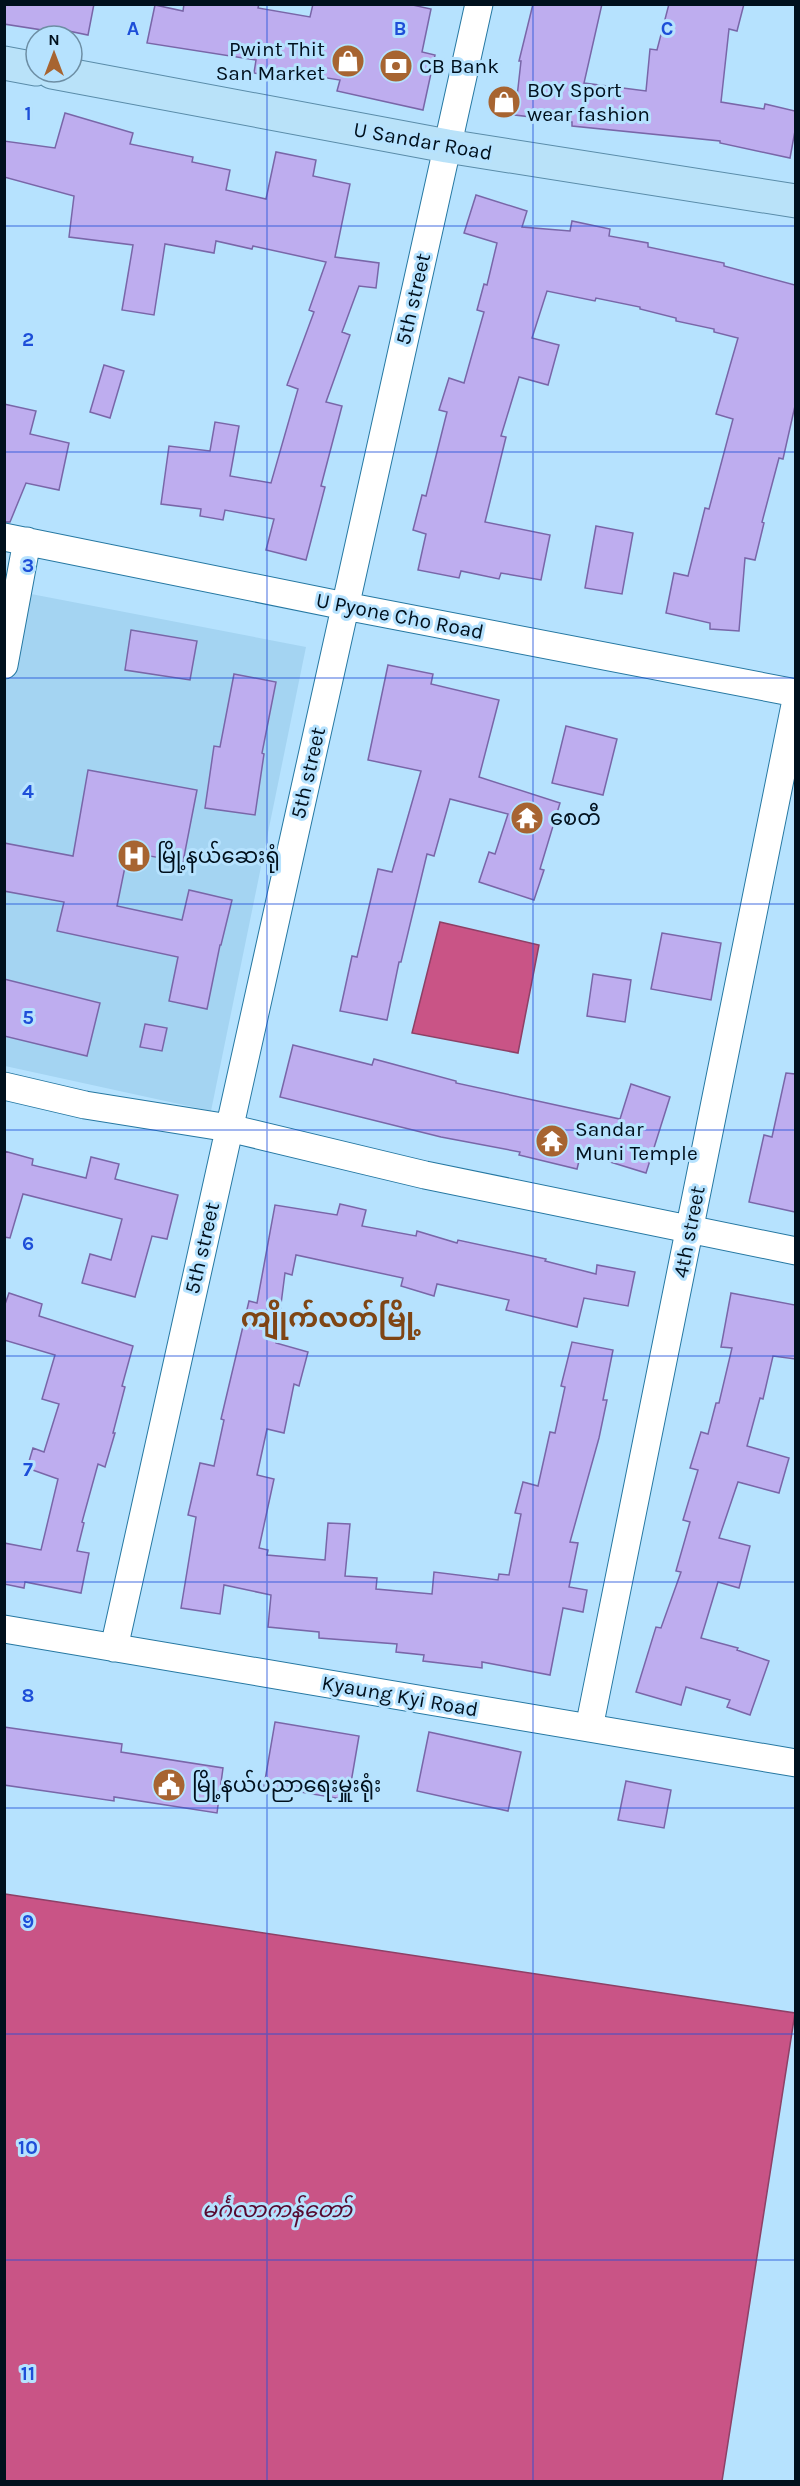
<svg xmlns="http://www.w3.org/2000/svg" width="800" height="2486" viewBox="0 0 800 2486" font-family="Karla,'Noto Sans Myanmar',sans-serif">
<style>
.built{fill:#a4d4f2}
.water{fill:#c95486;stroke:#8d4066;stroke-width:1.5}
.building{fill:#beadef;stroke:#7966a8;stroke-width:1.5}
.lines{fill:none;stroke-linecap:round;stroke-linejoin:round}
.minor-casing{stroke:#2678a2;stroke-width:29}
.major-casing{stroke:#5a8ca9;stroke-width:35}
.minor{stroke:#fff;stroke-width:27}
.major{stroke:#b9e2f9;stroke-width:33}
.grid{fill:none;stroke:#1d4ed8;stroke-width:1.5;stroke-opacity:0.55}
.labels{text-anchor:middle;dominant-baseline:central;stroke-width:6;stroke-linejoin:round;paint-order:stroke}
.poi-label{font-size:21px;fill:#00101d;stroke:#b6e2fe;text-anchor:start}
.street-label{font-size:21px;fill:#00101d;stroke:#b6e2fe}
.water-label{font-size:22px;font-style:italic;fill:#560930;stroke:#b6e2fe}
.district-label{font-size:27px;font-weight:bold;fill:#7f4514;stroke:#b6e2fe}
.grid-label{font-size:20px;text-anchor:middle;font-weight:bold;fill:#1d4ed8;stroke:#b6e2fe;stroke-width:6;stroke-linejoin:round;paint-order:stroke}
</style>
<rect width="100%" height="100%" fill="#b6e2fe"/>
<path class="built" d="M5,589L306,647L211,1111L5,1066Z"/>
<path class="water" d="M440,922L539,945L518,1053L412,1033Z
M5,1894L795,2013L722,2481H5Z"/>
<path class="building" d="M4,4H94L88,35L49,27V31L4,24Z
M184,4H259L258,8L310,17L313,4H408L431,9L422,52L435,55L423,110L337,91L340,80L296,73L295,80L254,73L256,60L147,43L155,5L183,11Z
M533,4H602L584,83L646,91L650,49L657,50L669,4H744L737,31L729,29L721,102L764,109L765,104L795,111V131L790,158L720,143V141L572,126V122L515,115L521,61H519Z
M65,113L133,133L130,144L193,157L192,162L230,170L226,190L266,199L276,152L316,160L313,176L350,184L335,257L379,263L376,288L359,286L342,332L350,335L326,402L342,406L321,486L325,487L306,560L266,550L274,519L225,510L223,520L200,516L201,509L161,504L169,446L210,451L215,422L239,426L230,476L271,483L298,389L287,385L314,312L309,310L326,262L253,246L252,249L216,241L214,253L165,244L154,315L122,310L133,245L69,237L74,196L4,177V141L55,148Z
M476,195L527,211L522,227L570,231L572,221L610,229L609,236L648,243V247L724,263V266L795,285V406L783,459L779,458L762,522L764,523L755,560L745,558L739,631L710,629V623L666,613L674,573L688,576L705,508L709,509L733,419L716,414L738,338L714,332V329L676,321V318L640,309V307L596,298L595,301L547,291L532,338L559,345L548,385L519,377L501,436L506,437L485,522L550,535L541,580L501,573L499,579L461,571L459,578L418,570L426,534L413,530L422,495L426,496L447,412L439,410L449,378L464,383L484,312L477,310L484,284L487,285L497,243L464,233Z
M104,365L124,371L110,418L90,412Z
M4,404L36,411L30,434L69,443L59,490L26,483L10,522H4Z
M596,526L633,533L622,594L585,588Z
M131,630L197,641L190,680L125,670Z
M388,665L433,674L431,684L499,700L479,777L560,803L540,869L544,870L534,900L479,882L489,852L495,854L508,814L450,799L434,856L427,854L401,962H399L387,1020L340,1011L352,956L357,957L378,869L392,872L421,771L368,760Z
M234,674L276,682L262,753L264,754L255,815L205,808L214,746L220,747Z
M566,726L617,739L603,795L552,783Z
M88,770L197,790L183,862L128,852L117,906L182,920L189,890L232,900L221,945H220L207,1009L169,1001L178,957L57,931L64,902L4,891V843L73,856Z
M662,933L721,943L711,1000L651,989Z
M593,974L631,980L625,1022L587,1016Z
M4,979L100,1003L87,1056L4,1036Z
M145,1024L167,1028L162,1051L140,1047Z
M293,1045L372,1065L374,1059L456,1081V1083L620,1119L631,1084L670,1097L646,1173L581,1153L577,1169L519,1155L520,1152L441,1137L280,1097Z
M786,1073L795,1074V1212L749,1202L764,1135L772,1137Z
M4,1151L33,1159L32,1165L86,1178L91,1157L119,1164L115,1179L178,1195L167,1239L152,1236L135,1297L82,1283L90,1254L111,1260L122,1219L23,1194L10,1238L4,1237Z
M340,1204L366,1210L362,1226L416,1236L417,1231L457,1243L458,1240L546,1259L545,1261L596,1274L597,1265L635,1272L628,1306L584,1298L577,1327L506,1310L509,1300L437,1284L434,1296L401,1286L403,1278L296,1255L292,1275L285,1273L276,1343L308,1352L299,1386L294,1384L284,1433L267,1429L257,1475L274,1479L259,1548L268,1550L267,1555L325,1560L328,1523L350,1524L345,1576L377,1578L376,1589L432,1594L434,1572L498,1580L499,1574L509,1575L521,1514L515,1513L523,1482L538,1486L550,1432L555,1433L565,1387L561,1386L572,1342L613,1350L603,1400H607L599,1438L570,1542L578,1543L569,1587L587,1590L583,1612L563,1608L550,1675L482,1662V1668L423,1661L424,1655L396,1652L397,1644L319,1638V1632L268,1627L271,1595L224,1585L220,1614L181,1608L196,1517L188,1515L200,1463L214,1466L224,1420L221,1419L249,1301L257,1303L275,1205L337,1215Z
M9,1293L42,1304L39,1316L133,1346L122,1386L125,1387L113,1433H115L105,1467L98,1464L82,1522L84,1523L77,1551L89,1553L81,1593L25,1582L24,1588L4,1584V1543L41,1550L58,1479L27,1468L33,1448L44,1452L59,1404L42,1399L55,1355L4,1340V1307Z
M731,1293L795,1305V1359L773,1356L763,1399L760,1398L747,1446L789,1458L779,1493L738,1482L719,1538L750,1546L739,1588L718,1582L701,1638L738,1648L737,1650L769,1661L750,1715L727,1707L730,1700L686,1687L681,1705L636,1692L656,1627L661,1628L681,1572L676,1571L690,1522L683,1520L698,1470L690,1468L701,1432L708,1434L716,1403H719L732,1348L721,1347Z
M275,1722L359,1736L348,1800L264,1786Z
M4,1727L122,1744L121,1752L223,1768L217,1813L114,1797V1801L4,1785Z
M429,1732L521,1752L508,1811L417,1791Z
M626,1781L671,1790L664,1828L618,1820Z"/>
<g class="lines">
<defs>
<path id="minor" d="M4,537L345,606L796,693
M4,665L27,541
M4,1086L85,1105L229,1128L425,1175L796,1251
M4,1629L796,1763
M114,1648L479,4
M589,1728L796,700"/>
<path id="major" d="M4,63L36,69
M52,72L447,146L796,201"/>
</defs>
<use href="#minor" class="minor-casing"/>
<use href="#major" class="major-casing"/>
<use href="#minor" class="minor"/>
<use href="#major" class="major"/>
</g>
<path class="grid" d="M267,4V2482M533,4V2482M4,226H796M4,452H796M4,678H796M4,904H796M4,1130H796M4,1356H796M4,1582H796M4,1808H796M4,2034H796M4,2260H796"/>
<defs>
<symbol id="shop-disc" viewBox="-11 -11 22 22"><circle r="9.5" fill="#a76431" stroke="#b6e2fe"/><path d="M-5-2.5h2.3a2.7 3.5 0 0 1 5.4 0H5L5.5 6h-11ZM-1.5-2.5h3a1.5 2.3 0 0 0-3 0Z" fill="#fff"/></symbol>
<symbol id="bank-disc" viewBox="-11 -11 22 22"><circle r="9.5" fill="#a76431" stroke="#b6e2fe"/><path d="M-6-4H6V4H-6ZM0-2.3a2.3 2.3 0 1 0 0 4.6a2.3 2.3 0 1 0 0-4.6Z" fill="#fff"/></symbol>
<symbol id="temple-disc" viewBox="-11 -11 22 22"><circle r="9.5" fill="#a76431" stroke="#b6e2fe"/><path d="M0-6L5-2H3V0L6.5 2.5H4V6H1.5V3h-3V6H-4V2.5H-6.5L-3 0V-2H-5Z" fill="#fff"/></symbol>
<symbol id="hospital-disc" viewBox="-11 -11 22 22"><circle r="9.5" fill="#a76431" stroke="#b6e2fe"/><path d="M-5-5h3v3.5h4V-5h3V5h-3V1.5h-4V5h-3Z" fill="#fff"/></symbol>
<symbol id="civic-disc" viewBox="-11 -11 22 22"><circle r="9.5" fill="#a76431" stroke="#b6e2fe"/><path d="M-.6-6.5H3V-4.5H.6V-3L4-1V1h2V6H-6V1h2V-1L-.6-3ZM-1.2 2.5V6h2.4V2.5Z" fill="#fff"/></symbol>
</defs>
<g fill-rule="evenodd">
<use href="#shop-disc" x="329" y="42" width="38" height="38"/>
<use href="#bank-disc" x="377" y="47" width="38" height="38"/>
<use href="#shop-disc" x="485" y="83" width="38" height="38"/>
<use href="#temple-disc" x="508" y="799" width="38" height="38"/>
<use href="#hospital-disc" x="115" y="837" width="38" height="38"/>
<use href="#temple-disc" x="533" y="1122" width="38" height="38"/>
<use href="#civic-disc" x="150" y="1766" width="38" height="38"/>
</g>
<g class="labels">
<g class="poi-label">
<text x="325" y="49" text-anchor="end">Pwint Thit<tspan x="325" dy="24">San Market</tspan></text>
<text x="419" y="66">CB Bank</text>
<text x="527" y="90">BOY Sport<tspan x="527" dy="24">wear fashion</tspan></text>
<text x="550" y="818">စေတီ</text>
<text x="157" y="856">မြို့နယ်ဆေးရုံ</text>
<text x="575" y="1129">Sandar<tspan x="575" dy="24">Muni Temple</tspan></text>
<text x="192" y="1785">မြို့နယ်ပညာရေးမှူးရုံး</text>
</g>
<g class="street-label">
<text transform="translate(423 141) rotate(10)">U Sandar Road</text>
<text transform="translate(413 299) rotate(-77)">5th street</text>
<text transform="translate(400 616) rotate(11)">U Pyone Cho Road</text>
<text transform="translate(308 773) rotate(-77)">5th street</text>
<text transform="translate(689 1232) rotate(-79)">4th street</text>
<text transform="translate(202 1248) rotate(-77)">5th street</text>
<text transform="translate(400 1696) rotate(10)">Kyaung Kyi Road</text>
</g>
<g class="water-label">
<text x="277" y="2210">မင်္ဂလာကန်တော်</text>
</g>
<g class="district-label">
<text x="331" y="1318">ကျိုက်လတ်မြို့</text>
</g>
</g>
<g class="grid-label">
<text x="133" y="35">A</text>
<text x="400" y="35">B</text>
<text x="667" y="35">C</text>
<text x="28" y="120">1</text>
<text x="28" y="346">2</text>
<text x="28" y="572">3</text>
<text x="28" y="798">4</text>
<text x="28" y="1024">5</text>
<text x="28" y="1250">6</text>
<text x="28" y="1476">7</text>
<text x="28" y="1702">8</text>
<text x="28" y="1928">9</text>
<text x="28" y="2154">10</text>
<text x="28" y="2380">11</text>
</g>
<rect width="800" height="2486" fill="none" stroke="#00101d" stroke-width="12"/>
<g transform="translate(54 54)"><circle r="28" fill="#b6e2fe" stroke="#6d8ea4" stroke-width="1.5"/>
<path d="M0-4.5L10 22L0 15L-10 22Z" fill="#a76431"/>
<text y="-9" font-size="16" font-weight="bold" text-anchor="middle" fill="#00101d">N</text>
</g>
</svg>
